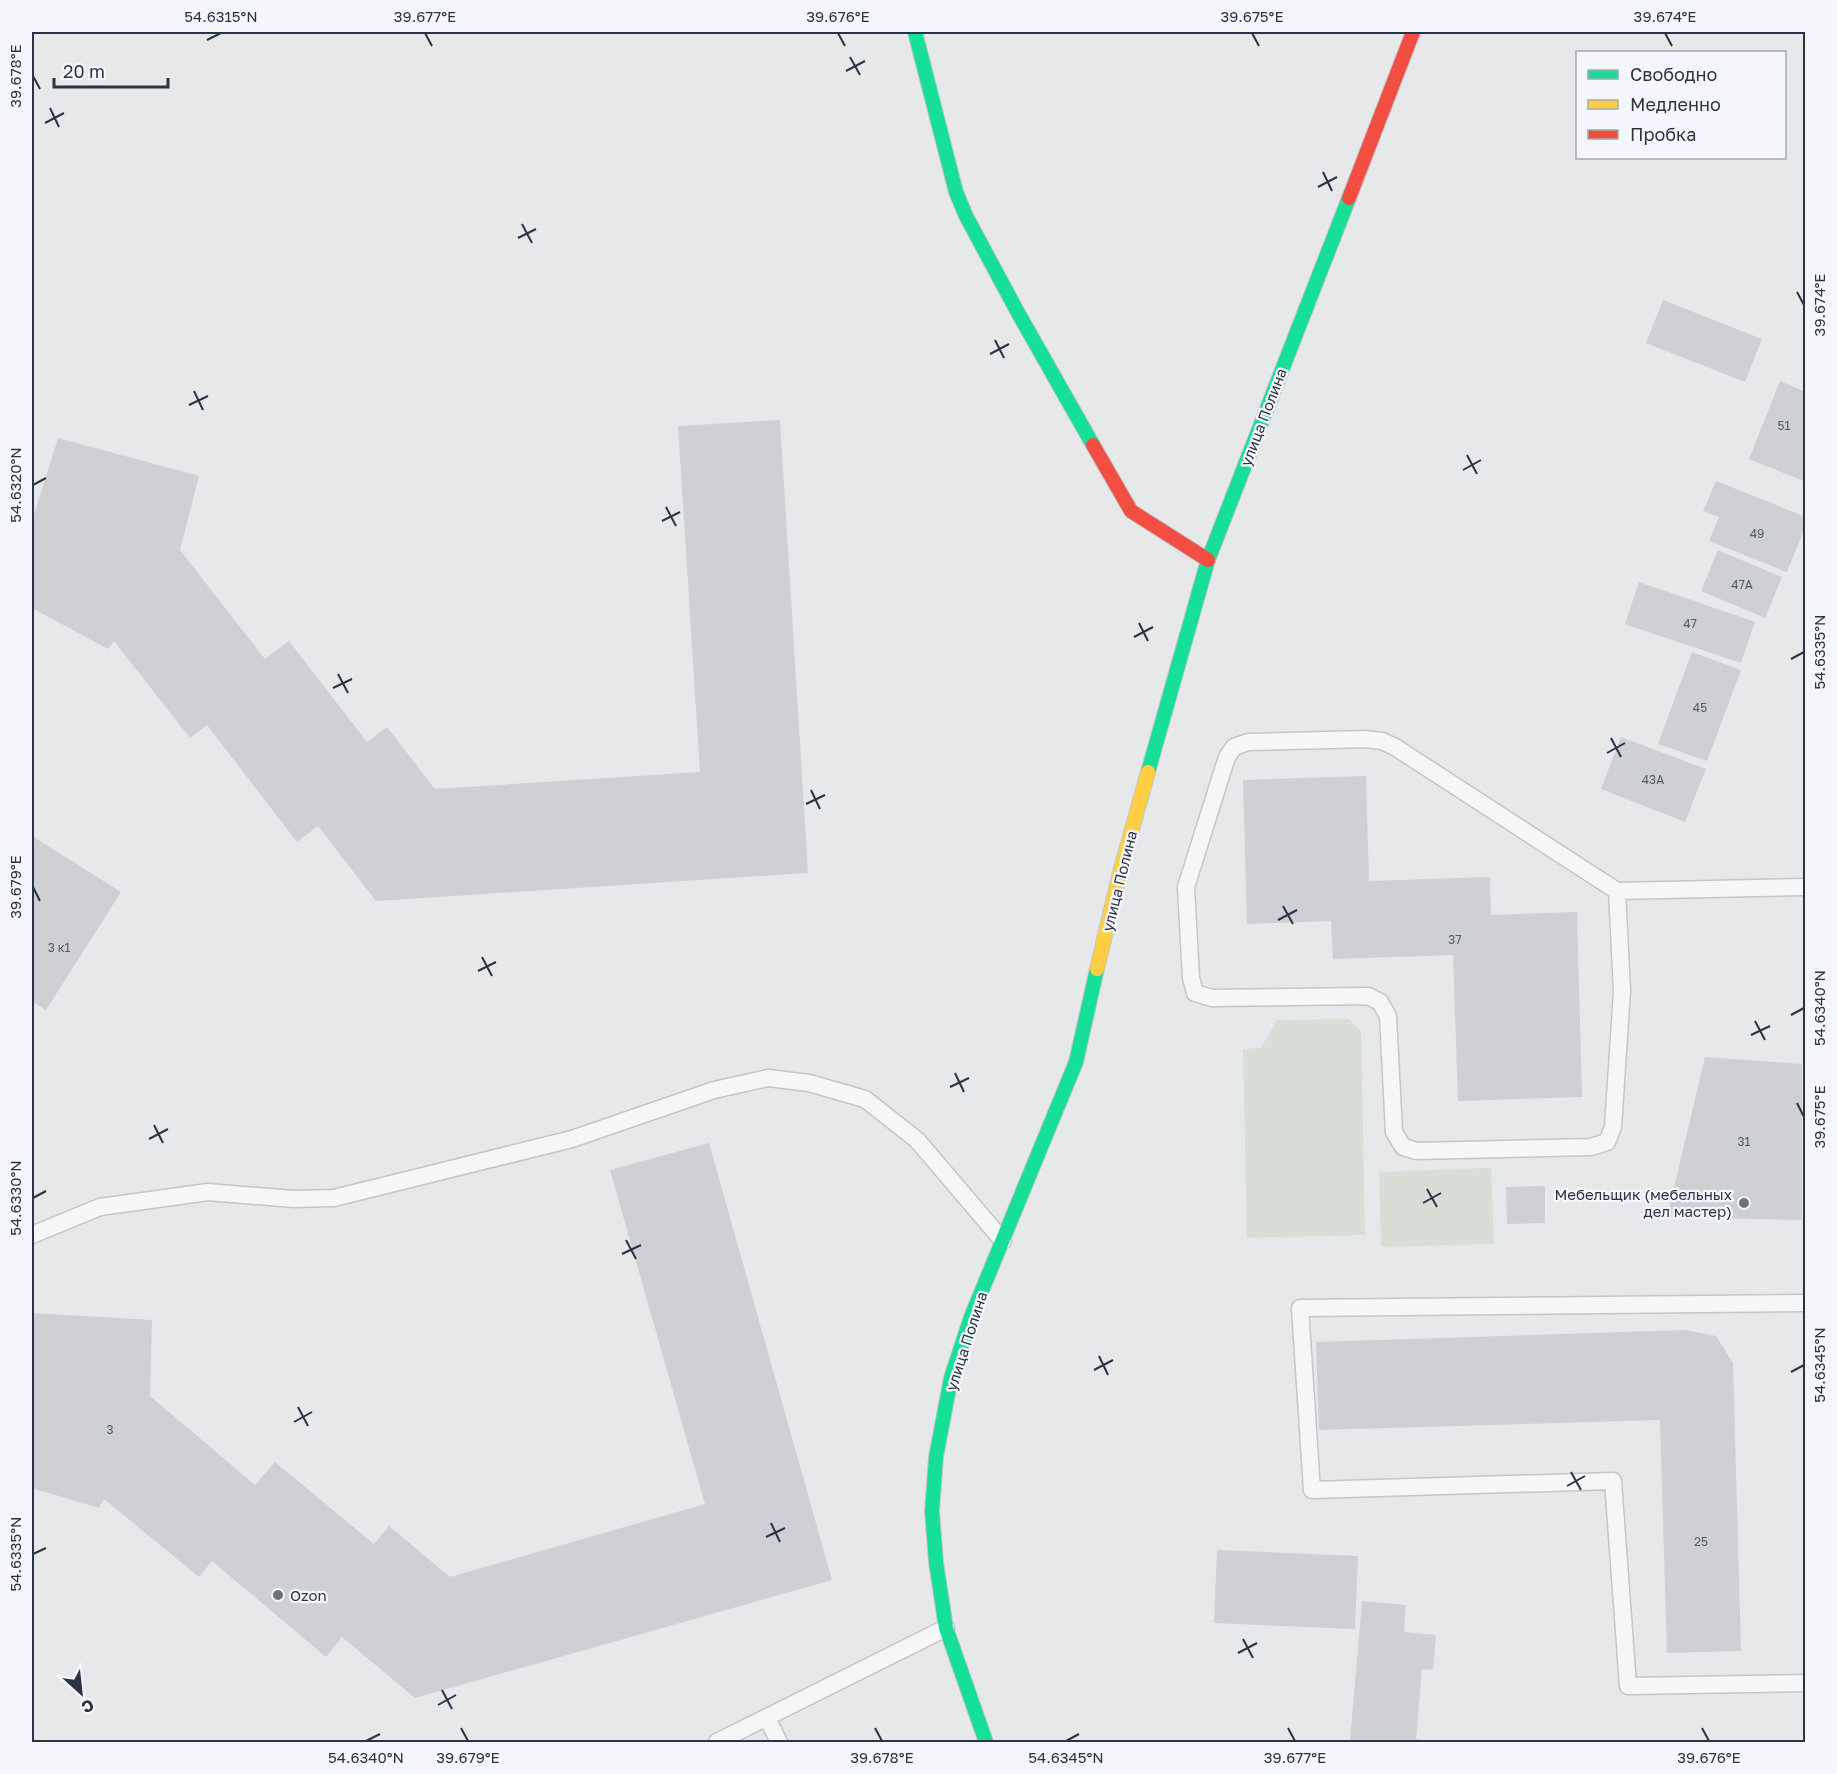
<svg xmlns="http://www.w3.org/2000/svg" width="1837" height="1774" viewBox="0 0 1837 1774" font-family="'Golos Text',sans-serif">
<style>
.green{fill:#d6ded6}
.building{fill:#ced0d3}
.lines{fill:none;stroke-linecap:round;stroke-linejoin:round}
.lane-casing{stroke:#c4c6c8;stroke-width:19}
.fast-casing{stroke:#c4c6c8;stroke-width:16}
.slow-casing{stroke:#c4c6c8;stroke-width:16}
.jam-casing{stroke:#c4c6c8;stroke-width:16}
.lane{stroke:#f5f6f7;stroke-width:16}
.fast{stroke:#16e098;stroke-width:14}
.slow{stroke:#ffcf43;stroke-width:14}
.jam{stroke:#f24e42;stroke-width:14}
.ticks{fill:none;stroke:#2b3445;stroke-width:2}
.poi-dot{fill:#6c737f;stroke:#f4f6f9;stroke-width:2}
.labels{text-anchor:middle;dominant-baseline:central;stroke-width:4.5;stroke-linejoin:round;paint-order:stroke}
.number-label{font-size:12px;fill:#545c69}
.street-label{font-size:15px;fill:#2b3445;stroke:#f4f6f9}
.poi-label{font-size:15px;fill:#2b3445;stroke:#f4f6f9;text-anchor:end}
.neatline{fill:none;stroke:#2b3445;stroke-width:2}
.ticks-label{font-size:15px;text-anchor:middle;fill:#2b3445}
</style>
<rect width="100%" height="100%" fill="#e6e8ea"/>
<path class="green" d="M1349,1019L1361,1032L1365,1235L1247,1238L1243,1049L1261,1048L1277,1020Z
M1491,1168L1494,1244L1381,1247L1379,1172Z"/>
<path class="building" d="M1663,300L1762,339L1745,382L1646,343Z
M1780,381L1806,392V482L1749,459Z
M780,420L808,873L376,901L318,826L297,842L207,725L190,738L114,641L108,649L32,608V521L58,438L199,476L180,550L265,659L289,641L367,742L387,727L435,789L700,772L678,426Z
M1716,481L1806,517V525L1787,572L1709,541L1719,517L1703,511Z
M1718,550L1782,577L1765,618L1701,591Z
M1639,582L1755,622L1741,663L1625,624Z
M1692,652L1741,670L1707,761L1658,744Z
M1621,737L1706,769L1685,822L1601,789Z
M1366,776L1369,881L1490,877L1491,915L1577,912L1582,1097L1458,1101L1453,955L1333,959L1331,921L1247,924L1243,780Z
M32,836L121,892L46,1010L33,1002L32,1005Z
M1705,1057L1802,1064V1220L1667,1217Z
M709,1143L832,1580L415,1698L342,1637L326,1657L212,1561L199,1577L104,1499L99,1508L32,1488V1313L152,1320L150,1396L255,1485L275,1462L374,1544L389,1526L450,1577L705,1504L610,1170Z
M1545,1186V1223L1507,1224L1506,1187Z
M1685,1330L1716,1336L1733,1363L1741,1651L1667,1653L1660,1420L1319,1430L1316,1342Z
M1217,1550L1358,1556L1355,1629L1214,1623Z
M1362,1601L1406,1605L1404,1632L1436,1635L1433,1670L1422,1669L1416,1739L1432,1741V1742H1350Z"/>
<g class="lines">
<defs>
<path id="lane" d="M1617,891L1622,991L1613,1127L1607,1142L1591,1147L1417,1151L1403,1147L1394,1132L1388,1016L1380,1002L1368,996L1212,998L1195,993L1191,978L1186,887L1227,757L1234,747L1248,742L1365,739L1382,741L1395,747L1617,891L1806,887
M32,1235L100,1207L208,1192L294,1199L334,1198L572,1139L714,1090L768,1078L809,1083L865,1099L917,1140L1003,1241
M1806,1303L1300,1308L1312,1490L1613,1481L1628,1686L1806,1683
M767,1718L779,1742
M717,1742L946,1628"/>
<path id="fast" d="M915,32L956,192L966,216L1017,311L1093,445
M1148,772L1208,560L1349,198
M986,1742L946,1628L936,1562L932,1511L936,1457L951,1378L971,1317L1076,1062L1097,969"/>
<path id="slow" d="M1097,969L1119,876L1148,772"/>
<path id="jam" d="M1349,198L1413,32
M1093,445L1131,511L1208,560"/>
</defs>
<use href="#lane" class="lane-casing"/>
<use href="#fast" class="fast-casing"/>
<use href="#slow" class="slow-casing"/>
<use href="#jam" class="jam-casing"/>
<use href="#lane" class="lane"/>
<use href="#fast" class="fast"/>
<use href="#slow" class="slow"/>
<use href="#jam" class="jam"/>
</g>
<path class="ticks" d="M425,33L432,46M838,33L845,46M1252,33L1259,46M1665,33L1672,46M207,40L221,33M850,57L860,75M846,71L865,61M33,76L40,89M50,108L59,127M45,123L64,113M1323,172L1332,191M1318,187L1337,177M522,224L532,243M518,238L536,229M1797,292L1804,305M995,340L1004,358M990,354L1009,344M194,391L203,410M189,405L208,396M1467,455L1477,474M1463,470L1481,460M33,485L46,478M666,507L676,526M662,521L680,512M1139,623L1148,641M1134,637L1153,627M1791,659L1804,652M338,674L348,693M333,688L352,679M1611,738L1621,757M1607,753L1625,743M811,790L820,809M806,804L825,795M33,887L40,901M1283,906L1293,924M1278,920L1297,910M482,957L492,976M478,971L496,962M1791,1015L1804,1008M1755,1021L1765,1040M1751,1035L1770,1026M955,1073L964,1092M950,1087L969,1078M1797,1103L1804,1117M154,1125L163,1143M149,1139L168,1129M1427,1189L1437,1207M33,1198L46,1191M1423,1203L1441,1193M626,1240L636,1259M622,1254L641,1245M1099,1356L1108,1375M1094,1370L1113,1360M1791,1372L1804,1365M298,1407L308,1426M294,1422L312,1412M1571,1472L1581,1490M1567,1486L1585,1476M771,1523L780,1542M766,1537L785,1528M33,1554L46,1548M1243,1639L1253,1658M1238,1653L1257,1643M442,1690L452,1709M438,1705L456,1695M461,1728L468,1741M875,1728L882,1741M1288,1728L1295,1741M1702,1728L1709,1741M366,1741L380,1734M1066,1741L1079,1734"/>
<g class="poi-dot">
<circle cx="1744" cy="1203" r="6"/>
<circle cx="278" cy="1595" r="6"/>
</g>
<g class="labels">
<g class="number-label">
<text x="1784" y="425">51</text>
<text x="1757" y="533">49</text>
<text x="1742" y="584">47А</text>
<text x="1690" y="623">47</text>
<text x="1700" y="707">45</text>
<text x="1653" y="779">43А</text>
<text x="1455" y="939">37</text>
<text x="59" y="947">3 к1</text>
<text x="1744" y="1141">31</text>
<text x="110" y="1429">3</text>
<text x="1701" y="1541">25</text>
</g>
<g class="street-label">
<text transform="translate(1263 417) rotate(-69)">улица Полина</text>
<text transform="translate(1119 881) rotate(-76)">улица Полина</text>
<text transform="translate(966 1341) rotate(-72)">улица Полина</text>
</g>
<g class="poi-label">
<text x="1732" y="1194">Мебельщик (мебельных<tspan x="1732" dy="17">дел мастер)</tspan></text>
<text x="290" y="1595" text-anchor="start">Ozon</text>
</g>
</g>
<rect width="1837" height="1774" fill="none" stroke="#f4f6f9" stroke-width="66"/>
<rect x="1576" y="51" width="210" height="108" fill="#f4f6f9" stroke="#a4a8b1" stroke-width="1.5"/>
<rect x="1588" y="70" width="30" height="9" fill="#16e098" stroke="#a4a8b1" stroke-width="1.5"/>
<text x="1630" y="81" font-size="18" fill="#2b3445">Свободно</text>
<rect x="1588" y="100" width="30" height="9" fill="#ffcf43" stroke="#a4a8b1" stroke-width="1.5"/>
<text x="1630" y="111" font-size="18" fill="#2b3445">Медленно</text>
<rect x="1588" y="130" width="30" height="9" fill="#f24e42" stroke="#a4a8b1" stroke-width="1.5"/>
<text x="1630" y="141" font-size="18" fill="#2b3445">Пробка</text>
<g transform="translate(81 1693) rotate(153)" stroke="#f4f6f9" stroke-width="4.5" paint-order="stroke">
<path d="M0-4.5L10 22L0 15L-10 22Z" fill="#2b3445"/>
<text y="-9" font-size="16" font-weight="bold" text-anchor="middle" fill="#2b3445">С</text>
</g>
<path d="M54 78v9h114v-9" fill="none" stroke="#2b3445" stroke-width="3"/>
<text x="63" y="78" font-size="18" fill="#2b3445" stroke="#f4f6f9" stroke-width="4.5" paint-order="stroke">20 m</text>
<rect x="33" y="33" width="1771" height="1708" class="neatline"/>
<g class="ticks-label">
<text x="221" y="22">54.6315°N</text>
<text x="425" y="22">39.677°E</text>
<text x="838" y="22">39.676°E</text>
<text x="1252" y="22">39.675°E</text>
<text x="1665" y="22">39.674°E</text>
<text transform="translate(16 76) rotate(-90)" y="5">39.678°E</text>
<text transform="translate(1820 305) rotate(-90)" y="5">39.674°E</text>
<text transform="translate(16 485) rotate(-90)" y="5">54.6320°N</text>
<text transform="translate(1820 652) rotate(-90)" y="5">54.6335°N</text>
<text transform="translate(16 887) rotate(-90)" y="5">39.679°E</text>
<text transform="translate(1820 1008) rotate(-90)" y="5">54.6340°N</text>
<text transform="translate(1820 1117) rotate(-90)" y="5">39.675°E</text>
<text transform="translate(16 1198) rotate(-90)" y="5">54.6330°N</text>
<text transform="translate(1820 1365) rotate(-90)" y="5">54.6345°N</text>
<text transform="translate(16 1554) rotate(-90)" y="5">54.6335°N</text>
<text x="366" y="1763">54.6340°N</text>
<text x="468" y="1763">39.679°E</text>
<text x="882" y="1763">39.678°E</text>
<text x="1066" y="1763">54.6345°N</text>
<text x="1295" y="1763">39.677°E</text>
<text x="1709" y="1763">39.676°E</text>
</g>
</svg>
